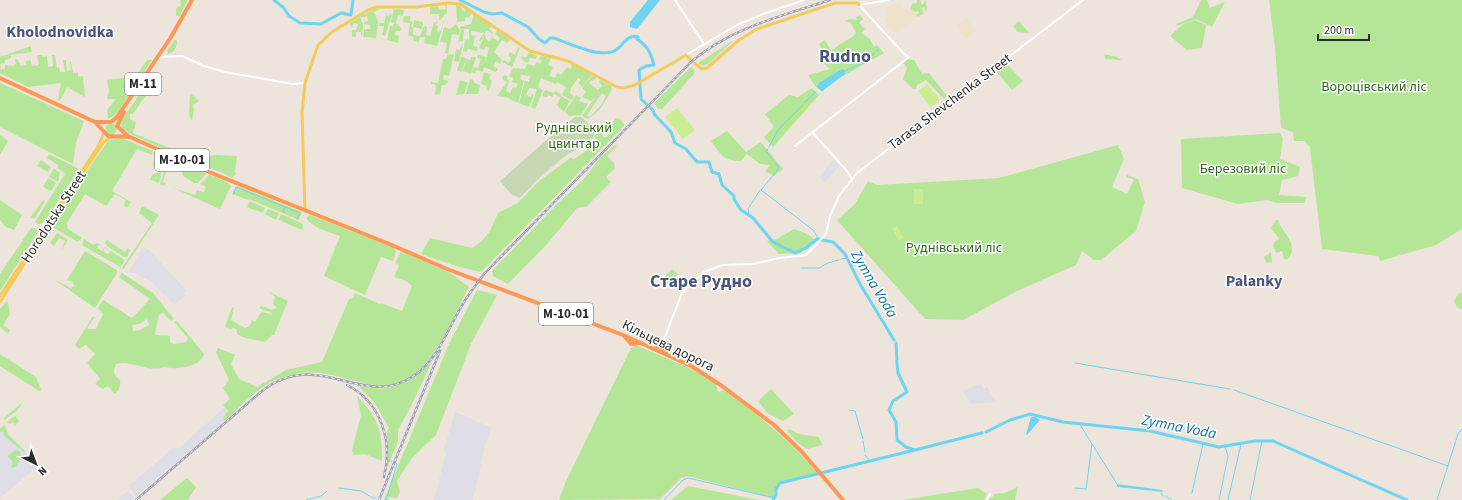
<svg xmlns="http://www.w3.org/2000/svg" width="1462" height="500" viewBox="0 0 1462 500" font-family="'Source Sans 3',sans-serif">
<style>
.industrial{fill:#dfdde5}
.education{fill:#efe2cb}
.green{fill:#b5e597;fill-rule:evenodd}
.cemetery{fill:#c6d7b3}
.pitch{fill:#caed93}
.water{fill:#6dd4f2}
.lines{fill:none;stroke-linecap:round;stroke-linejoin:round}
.stream{stroke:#6dd4f2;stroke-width:1}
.river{stroke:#6dd4f2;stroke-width:3}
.minor{stroke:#fff;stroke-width:2}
.major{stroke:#f4ca5a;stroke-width:3}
.highway{stroke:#ff9855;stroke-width:4}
.rail-casing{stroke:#9fa3b6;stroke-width:2.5}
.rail{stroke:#fff;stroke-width:1;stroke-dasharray:3;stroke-linecap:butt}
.labels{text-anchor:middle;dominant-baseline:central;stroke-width:3;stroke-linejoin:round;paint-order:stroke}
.shield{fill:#fff;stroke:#6b6b6b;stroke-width:1}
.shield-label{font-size:13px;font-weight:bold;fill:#2b2b2b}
.park-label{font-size:14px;fill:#2d6a18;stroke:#fff}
.street-label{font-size:14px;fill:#2b2b2b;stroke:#fff}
.water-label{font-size:15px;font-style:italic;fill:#0a72a0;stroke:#fff}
.quarter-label{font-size:16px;font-weight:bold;fill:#4a557d;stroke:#fff}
.district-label{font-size:18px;font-weight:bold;fill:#4a557d;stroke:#fff}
</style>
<rect width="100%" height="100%" fill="#ede5dc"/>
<path class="industrial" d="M834,159L839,166L825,183L819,177Z
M143,247L148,249L186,290L184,293L186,295L174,305L152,282L135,273H128Z
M981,384L984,389L987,387L996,402L970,404L963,390Z
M224,408L230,415L218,428L136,496L129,486L174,447L178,449Z
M455,412L492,428L486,442L473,500H434L446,453L444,450Z
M4,428L38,466L0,498V431Z
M128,491L134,498L131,500H117Z"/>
<path class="education" d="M895,3L897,5L901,4L902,10L911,8L918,17L895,34L885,26L889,23L885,19L888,17L885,12L888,7Z
M966,18L976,31L966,39L956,26Z"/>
<path class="green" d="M180,0H188L179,17L176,15V9L181,5Z
M917,0H920L922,5L926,0L927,9L925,12L924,7L921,8L924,13L918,17L916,15L919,13L918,11L915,12L911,9L912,4L917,3Z
M1201,0H1207L1210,8L1225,2L1212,27L1196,19L1177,26L1176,24L1193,17Z
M1269,0H1462V229L1436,245L1380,261L1378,256L1322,249L1310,148L1305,141H1294L1293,132L1281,128L1275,47Z
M443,5H447V12L441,19L439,20V14H430V7L438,6L439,10L447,9L446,6Z
M456,5L460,6L464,12L466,9L472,13L469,17L465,18V21L457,22Z
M382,8L372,13H375L378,22L376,38L363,37L364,29H371L370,25L364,24V22L368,21L367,16L362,18L361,16L373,10Z
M394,9L404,10L403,16L398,15L396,23L401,28L400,31H396L395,35L399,36L398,43L387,40L390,26H393L394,23L391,22Z
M390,14L392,15L385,36L382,35L384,26H379V23H384L386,15L389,16Z
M474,14L492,26L489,29L494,33L493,34L486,30C484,34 483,39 480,42L479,40L484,33L471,31V35L475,36L473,46L478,47L477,51L468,49L470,40L467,52L463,51L465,39L469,40V29H464L463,41L458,42L461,30L460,27L471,24Z
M860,15L863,19L859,23L865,29L861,33L870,39L874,47L877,45L884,53L834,81L822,92L815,86L808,75L830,69L818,59L853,36L856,33L851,23L844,21L850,19L857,20L856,17Z
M404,16H410V21H413L411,27H413V35L420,36L424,26L427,27L426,35L430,36L434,22H438L436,25L438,26L437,31L440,32L445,18L437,46L424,43L425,37H420L419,42L413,41L414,37L408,36L410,23L403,22Z
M360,17L363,25L362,38L361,32H356V37H352V30H356L358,24L354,23L352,27L349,24Z
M414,20L423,22L422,29L413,27Z
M1195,20L1206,25L1202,48L1187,50L1170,36L1182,25Z
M1019,21L1029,33L1018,32L1013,26Z
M456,24L460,30L459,35L452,34L448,54L454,55L449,76L444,75L443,79L448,81L446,85H442L440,94L435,95L436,85L431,84V82L438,83L443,59H446L448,54L445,53L447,43L440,42L444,27L450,29Z
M498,30L510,40L507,43L502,40L494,52L502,60L500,64L496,61L493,66L498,69L496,72L484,67L489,48L486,46L484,50L479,48L485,34L486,39L489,41L492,37L498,41L500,38L495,34Z
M175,39L177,41C177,46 174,53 168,54L167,51Z
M734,40L708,64L703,66L698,63Z
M825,40L830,49L824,53L819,44Z
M463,44L459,62L454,61L456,49L459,50Z
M31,46L32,52L11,55V58L5,60V63L0,64L1,69H5V65L13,66L16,64L15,59H17L21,66L26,65V61L30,60L32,66L39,65L37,55H42V57L47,56L48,67L53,66L52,55H55L57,68L59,67L60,72H65L63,60H66L67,71L71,70L70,62H71L73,73H78V77L83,76L85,97L67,87L61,99L58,100L61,83L28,87L0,73V57Z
M518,47L520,48L512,67L502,62L504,60L509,63L511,58L508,56L510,52L515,55Z
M529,52L537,56L536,59L530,58L528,63L523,61L521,56L526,58Z
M478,54L486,57L483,72L476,70L475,73L472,72L474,67L478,68L481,59L477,58Z
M1104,54L1117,57L1122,60L1105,59Z
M540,56L551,58L548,65L553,67L549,76L555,78L557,73L561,75L567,67L571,69L572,65L569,63L592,75L582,87L578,83L581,80L578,78L571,88L570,93L574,96L571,100L562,95L566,87L557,82L556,84L541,78L538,87L543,90L535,109L531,107L537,89L529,88L526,95L531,97L532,94L534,95L529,107L519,103L525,81L529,82L530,76L521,75L520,79L524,81L518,103L506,97L497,96L507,82L502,79L504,75L508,76L507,79L509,81L506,91L510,93L513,87L516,88L518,84L512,82L513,78L509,76L513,68L525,69L527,64L534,66L537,62L540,64L542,61L539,59Z
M461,57L466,58L462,72L457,71Z
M471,57H476L471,74L463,71L466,59L470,60Z
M907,59L914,60L922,74L929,73L947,96L944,99L926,80L917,85L916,89H913L903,79L907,68L903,62Z
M147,60H152L117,114L108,119L107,110L116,99H107L109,91L107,80L124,78L125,88L123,91L125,92L127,83L134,77L135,73H138Z
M1005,62L1023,81L1012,90L995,70Z
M691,67L694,69V74L662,109H658L654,103Z
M484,72L491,74L489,79L492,80L489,91L486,90L487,86L481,84Z
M593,75L597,77L593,81L591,80L589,83L598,90L602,86L599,82L600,80L611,86L612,89C607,99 598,115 587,119L582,116L596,96L591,101L582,97L586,92L582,88ZM602,93L606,96L601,105L590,117L587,115Z
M470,79L474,80V83L480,85L478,94H466Z
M460,80L468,83L464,94L456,95Z
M148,82L153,85L133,114H130V119L136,123L133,133L184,154L188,150L186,156L178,155L130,134L122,128L121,121Z
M0,83L84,121L76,143L73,164L0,127Z
M812,88L819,95L773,147L764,137L774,127L765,114L789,95L798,97Z
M545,90L554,93L555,91L561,94L560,97L554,94L553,97L548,95L547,97L542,96Z
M190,93L199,101L193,105L194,109L192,121L189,114Z
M576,95L581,98L579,101L588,104L581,115L569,116L565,112Z
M561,96L570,101L564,112L557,105Z
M616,118L620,119L625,125L481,272L459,267L421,254L430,238L472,248L482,241L490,231L498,213L518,203L538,182L570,158L575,159C586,151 599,144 595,129L602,133L603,137H606L611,132L609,128Z
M105.5 129a5.5 5.5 0 1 1 11 0a5.5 5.5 0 1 1-11 0Z
M727,131L746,152L761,142L783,169L774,176L765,171L770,165L760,164L747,154L741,161C724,161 720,154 711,141Z
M1280,133L1283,138L1280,159L1300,167L1298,176L1282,180L1279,195L1306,197L1305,203H1277L1267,200L1238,204L1182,188L1181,139Z
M0,135L8,141L0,155Z
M121,138L153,151L152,155L137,149L112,191L131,202L127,208L124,205L126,200L115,194L106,206L85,194L67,223L68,229L81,237V239L78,242L54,228L52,222L55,223L81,179H83L84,175L108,141Z
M615,145L617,146L607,156L614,163L615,168L606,177L611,182L586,207L577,208L547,244L508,284L493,276L492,271L557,204L583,180L600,158Z
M1118,145L1124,159L1112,187L1127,194L1134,180L1127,177V175L1138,179L1145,202L1136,231L1101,260H1094L1082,251L1076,265L1017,291L963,320L925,319L837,220L855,204L868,181L877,185L999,178Z
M155,152L162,155L161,176L159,183L146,178L150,179L152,175L160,172V168L152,164L159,157L154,155Z
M49,154L79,169L45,221L39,225L35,222L65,174L58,168V165L47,158Z
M216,155L237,156L235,172L236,174L232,178L221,172L196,163L205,166L208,156Z
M165,156L175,162L178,169L167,167L163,182L166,183L165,186L160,184L163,176L164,157Z
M41,160L51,167L48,172L37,166Z
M179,162L206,173V174L198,183H194L183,176Z
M54,168L60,173L58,182L49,177Z
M209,175C215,177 228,181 231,186L220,209L173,188L195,195L197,190L204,192L206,187L200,184Z
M48,178L56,183L51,191L43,187Z
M237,186L302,212L299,220L249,199L248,200L232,194Z
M0,200L22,215L14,230L6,227L0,220Z
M43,200L45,201L35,218H30Z
M249,202H252L265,208L263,213L247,207Z
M142,206L159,215L123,270L122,268L152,223L139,213Z
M268,209L279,213L276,220L265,214Z
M281,214L303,224L302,230L279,220L278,221Z
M310,215L395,248L396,251L393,261L381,257L365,295L324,276L340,236C330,232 312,228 306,218Z
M1276,220H1278C1282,233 1301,245 1287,260L1284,259L1282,251L1276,253L1273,246L1275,241L1279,239L1271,228Z
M31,228H36L38,232L0,291V274Z
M48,229H51V232L34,254Z
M794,229L805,233L817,241L800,253L779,254L767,241L777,239Z
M57,233L68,240L61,251L65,241L59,238L54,246L50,243Z
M84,239L93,245L97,243L103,246L99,245L97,248L102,251L105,247L109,250L105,248L103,251L108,254L111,251L123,259L124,262L120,267L82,245Z
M107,240L125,252L127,248L130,250L127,257H124L107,246L105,243Z
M85,251L117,270V273L95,308L55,280L71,288L74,286L73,282L67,280Z
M401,251L450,273L469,287C455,313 441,350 419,370C389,398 361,381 328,374C312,371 295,373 280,378C259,385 241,406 225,421L223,418L228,411L223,405L230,399L223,388L229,380L216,352L218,348L235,355L231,364L239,379L257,387L286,370L322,362L349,299L353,298L355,293L380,304L381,303L402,311L412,286L406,281L394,277L399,265L395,263Z
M1271,252L1272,262L1266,263L1264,257Z
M672,269L678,274L669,284L661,280Z
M122,273L153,293L174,319L171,321L163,313L159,315L155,334C161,337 165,334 170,336V342L174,344L186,342L188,338L174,322L177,321L204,354C200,368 174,370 164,367C147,373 131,359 116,364L114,370L115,375L120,380C121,386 119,390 115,394L108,386L103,389L95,384L100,379L87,363L95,354L86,345L79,349L75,345L93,316L94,318L87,328L89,329H96L103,314L98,308L103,300L132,318L150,299L119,277ZM147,319L149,325L140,330L133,331L132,325L139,324Z
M477,290L497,295L471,344L436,435L412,458L397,481L400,492L397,498L385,497L391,500H384L449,344Z
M269,292L288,301L274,335H272L265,342C255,339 247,340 237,334V329L233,328L231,330L225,327L232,307L234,308L231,320L245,328L250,326L252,320L255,322L261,312L272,314L271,312L263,310L259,308L262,306L272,310L277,308L273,304L275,297Z
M1462,292V309H1461L1458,308L1454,302L1458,294Z
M6,302H8L10,314L3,325L10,330L8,334L0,327V309Z
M635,345L687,367L716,384L718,392L724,390C758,415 790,440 817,473L780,483L775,489L773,498L688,476L681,478L660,499L559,500L566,481L631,348Z
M0,354L36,377L41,390L39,391L0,366Z
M432,362L409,410L398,430V441L384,475L388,457L387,432L389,428L375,403L357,385C391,394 408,385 432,362Z
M771,389L794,414L783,421L767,413L758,401Z
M357,396C379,419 382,430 382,461L365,454L354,455L352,451L361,415Z
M23,402L17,411L4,420V418Z
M15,416L19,421L13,427L15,424L13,422L10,424L7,422Z
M5,425L8,435L24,450L25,453L4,436L3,431L0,432V428Z
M789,429L799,434L818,437L823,445L807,449L799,444L787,431Z
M15,450L19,451L21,456L16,467L11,468L13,462L7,456Z
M187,478L196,487L188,500H160Z
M688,486L759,500H671Z
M1018,487L1015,500H987L988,498L994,497V494L1005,493Z
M978,488L987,494L984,500H902Z"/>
<path class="cemetery" d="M575,117H581L588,123L595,136L584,147L568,154L542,175L520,198L511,194L500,181L558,130Z"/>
<path class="pitch" d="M927,84L940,100L931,108L918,91Z
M677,108L695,130L683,139L665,117Z
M914,189H923V204H914Z
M897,226L904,238L899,241L892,229Z"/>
<path class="water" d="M648,0H660L637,29L630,27V22Z
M842,69L845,71V74L822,91L817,87L819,83Z
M1031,417H1036L1040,420L1027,435L1026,434Z
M1117,484L1162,490L1163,492L1117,487Z"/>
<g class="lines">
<path class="stream" d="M877,51L879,49
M845,71L869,60L874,53
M805,102L816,92
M769,147L778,130L803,105
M768,149L766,151L773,160
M775,162L779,168L761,190L813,230L819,239
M233,194L236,187L300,213L297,219
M283,212L284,208
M749,215L748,209L760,190
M841,259L847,258
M801,268H819L828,263L839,260
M1075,363L1230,389
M1234,390L1448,466
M849,410L855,411L863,439
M1079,423L1117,484
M863,441L865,452
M865,455L870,461
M389,461H392
M339,488L361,491L373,498H376
M1075,488L1086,489L1092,444
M1161,493L1163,496
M1192,493L1203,444
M1165,496L1171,499
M306,500L321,496L327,491
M386,500L397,464L394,462
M664,500L683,480L688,478L774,498
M1219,500L1228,456L1225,446
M1228,500L1241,444
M1250,500L1262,441
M1437,500L1458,434L1462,429"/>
<path class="river" d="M274,0L283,7L289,16L300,23L321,24L341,13L351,15L353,0
M460,0L484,12L492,14L502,13L528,27L539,39L545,43L550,38H554C570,44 595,56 612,52C622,49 626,33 638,37L637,39C648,47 650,51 654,65L646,66L639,70L641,99L652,109L655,115L671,132L675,143L686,149L697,162H709L712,172L719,174L722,185L734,196V199L741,210L753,218L773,242L795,253L806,248L817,239L833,242L845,254L860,284L894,340
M896,343L897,363
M897,364L898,373L907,392L893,401L889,410L896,422L897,440L906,447L915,450L982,433
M986,432L1010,420L1030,414L1063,422L1150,431L1219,447L1255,441H1273L1407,500
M773,500L776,495V489L780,483L915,450"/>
<path class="minor" d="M675,0L704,44
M888,0L859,5L906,56
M686,55L737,25L763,14L804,0
M160,57L182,56L204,66L225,72L293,84L305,83
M812,132L847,171L852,179
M795,146L909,57L903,53
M661,347L682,293L704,272L722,265L753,264L779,258L806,255L826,234L830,216L839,196L857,173L1083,0
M987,500L990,494"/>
<path class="major" d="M694,63L702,69L707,68L739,40L757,29L835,3H858L859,5
M305,210L302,113L305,83L318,45L332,32L368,10L377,7H416L448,3L460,4L530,51L568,61L617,87L624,88L635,85L686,55L691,60
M0,296L99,145L104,132
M0,302L77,181L104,142L112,136"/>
<path class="highway" d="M0,78L95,122L108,136L130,137L209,172L387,243L447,269L623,335L691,366L722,386L774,425L802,452L843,500
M96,122H111L118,116L171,37L192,0
M117,126L124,112
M117,126L129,137
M624,336L631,344L641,343
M654,349L661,347L666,353"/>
<defs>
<path id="rail" d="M347,385C381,402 393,441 384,477
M136,500L262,391C319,346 364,412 415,375C439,358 449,326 464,302C470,292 478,282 485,273L691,62C731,28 781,16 830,0
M379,500L440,351"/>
</defs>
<use href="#rail" class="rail-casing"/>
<use href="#rail" class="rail"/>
</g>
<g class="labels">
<g class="shield">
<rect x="125" y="73" width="36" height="22" rx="3"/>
<rect x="155" y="149" width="54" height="22" rx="3"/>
<rect x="539" y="303" width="54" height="22" rx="3"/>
</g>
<g class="shield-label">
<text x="143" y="84">М-11</text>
<text x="182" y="160">М-10-01</text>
<text x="566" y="314">М-10-01</text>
</g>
<g class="park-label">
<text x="1374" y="87">Вороцівський ліс</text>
<text x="574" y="128">Руднівський<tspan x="574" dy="16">цвинтар</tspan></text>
<text x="1243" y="169">Березовий ліс</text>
<text x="954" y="248">Руднівський ліс</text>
</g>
<g class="street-label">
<text transform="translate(950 102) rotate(-37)">Tarasa Shevchenka Street</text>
<text transform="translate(54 217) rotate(-57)">Horodotska Street</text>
<text transform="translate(668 346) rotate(26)">Кільцева дорога</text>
</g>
<g class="water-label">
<text transform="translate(874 284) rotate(59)">Zymna Voda</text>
<text transform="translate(1179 427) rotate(11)">Zymna Voda</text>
</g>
<g class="quarter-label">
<text x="60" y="32">Kholodnovidka</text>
<text x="1254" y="281">Palanky</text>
</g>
<g class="district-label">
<text x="845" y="56">Rudno</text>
<text x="701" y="281">Старе Рудно</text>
</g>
</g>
<g transform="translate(36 464) rotate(138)" stroke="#ffffff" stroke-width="3" paint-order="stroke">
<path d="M0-3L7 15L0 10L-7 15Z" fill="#2b2b2b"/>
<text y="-6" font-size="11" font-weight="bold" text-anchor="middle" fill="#2b2b2b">N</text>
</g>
<path d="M1318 34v6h51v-6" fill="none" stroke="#2b2b2b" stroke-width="2"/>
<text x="1324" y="34" font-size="12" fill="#2b2b2b" stroke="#ffffff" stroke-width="3" paint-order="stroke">200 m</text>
</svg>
